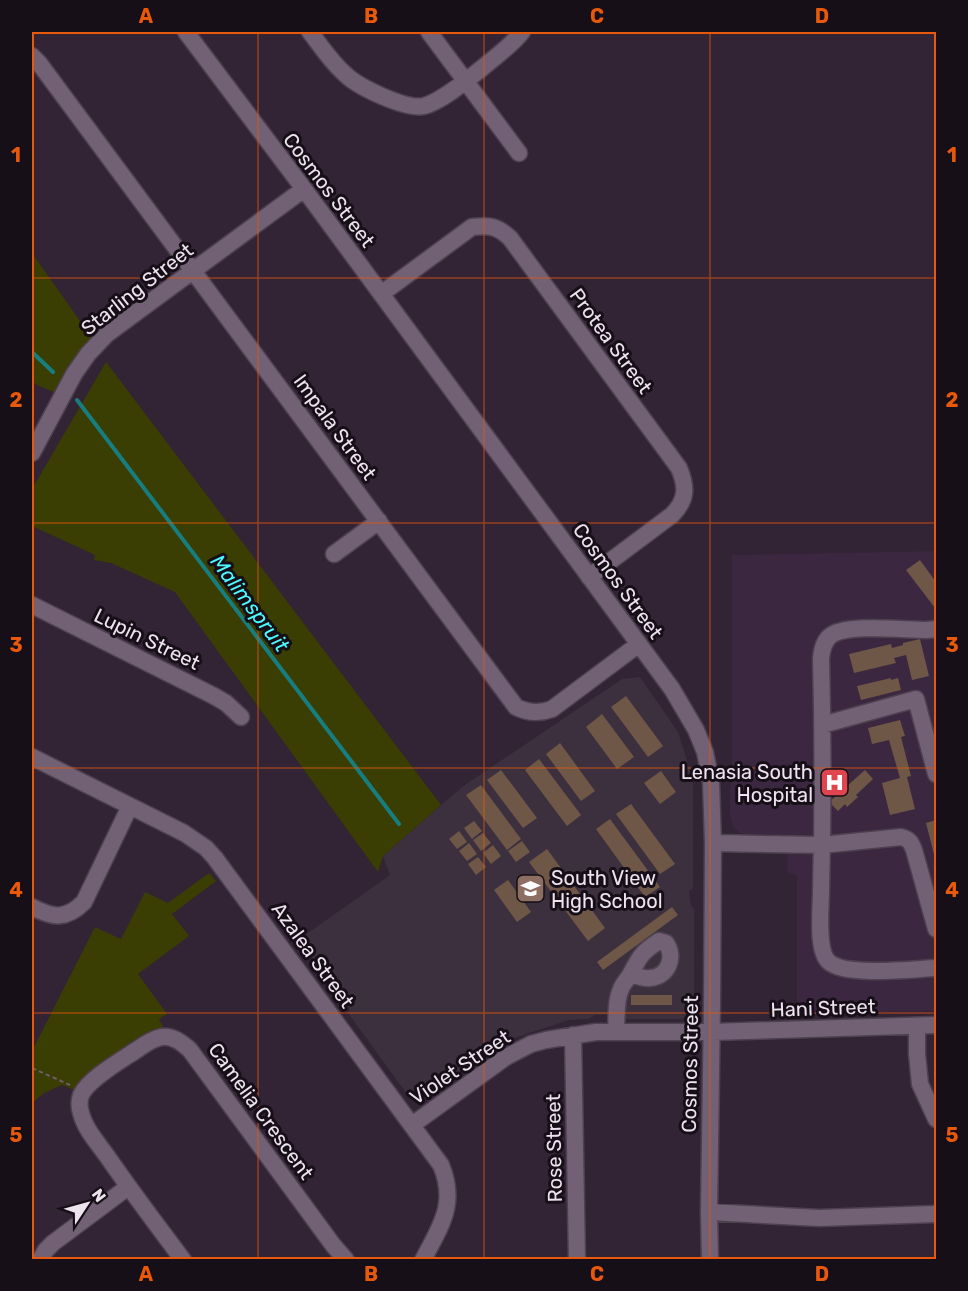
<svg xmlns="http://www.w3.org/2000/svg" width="968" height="1291" viewBox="0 0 968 1291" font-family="Rubik,sans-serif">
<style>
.built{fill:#3b273f}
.education{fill:#3c303e}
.green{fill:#3a3e02}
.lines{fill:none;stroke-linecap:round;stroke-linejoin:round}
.stream{stroke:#177d7f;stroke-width:4}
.building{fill:#6e5747}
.minor-casing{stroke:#4d404f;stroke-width:19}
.path{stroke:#6a5d6d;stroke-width:2;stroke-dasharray:4.5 3;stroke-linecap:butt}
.minor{stroke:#726075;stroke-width:16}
.grid{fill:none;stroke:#e8590c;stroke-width:1.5;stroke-opacity:0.55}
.labels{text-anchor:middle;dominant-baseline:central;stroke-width:6;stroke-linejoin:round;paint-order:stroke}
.street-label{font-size:20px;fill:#ede3ef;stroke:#160f17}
.poi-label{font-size:20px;fill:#ede3ef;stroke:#160f17;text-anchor:end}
.water-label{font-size:21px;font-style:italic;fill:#4cfaff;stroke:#160f17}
.neatline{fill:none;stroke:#e8590c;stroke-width:2}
.grid-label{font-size:20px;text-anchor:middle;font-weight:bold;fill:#e8590c}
</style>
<rect width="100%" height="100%" fill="#322335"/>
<path class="built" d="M936,551V1011L808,1013L797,1010V876L787,872L788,838L777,835L742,834L733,827L730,816V789L732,778V555Z"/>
<path class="education" d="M640,677L678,732L693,779V888L689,891L691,906L694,909V1008L682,1019H626L621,1014L595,1015L589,1019L569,1020L505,1041L424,1100L409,1097L348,1013L350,1010L298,940L390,875L383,856L462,787L622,679Z"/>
<path class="green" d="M32,253L92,338L54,392L37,385L32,381Z
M106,362L441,805L383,856L378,872L175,592L111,563L94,560L95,555L32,526V489Z
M209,873L216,881L172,914L189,936L138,974L167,1014L159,1019L164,1029L77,1091L62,1085L44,1093L32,1103V1051L95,927L121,939L145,892L168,903Z"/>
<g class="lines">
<path class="stream" d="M32,352L53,372
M77,400L399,824"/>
</g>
<path class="building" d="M920,560L936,582V607L935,608L906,570Z
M920,639L929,676L912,680L906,655L894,658L896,663L854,673L849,654L891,644L892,648L903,645V643Z
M891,678V680L898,678L901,690L861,700L857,686Z
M626,696L663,746L648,757L611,707Z
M602,714L634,757L617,769L586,727Z
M900,720L905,736L901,737L911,776L907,777L915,809L890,815L882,783L900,778L889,740L872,744L868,728Z
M560,743L595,791L581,801L546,754Z
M539,759L581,815L567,826L525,770Z
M501,770L537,818L523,828L487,780Z
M865,770L873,779L856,795L858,797L847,807L845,804L838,811L829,802Z
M661,771L676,792L660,804L644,783Z
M481,785L521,839L507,850L466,795Z
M631,804L675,864L660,874L616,814Z
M610,819L660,887L645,897L596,829Z
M936,820V862L926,823Z
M474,821L482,831L472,839L464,828Z
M459,831L467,842L457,849L449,839Z
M483,833L491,843L481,851L473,840Z
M522,841L530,852L516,862L508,851Z
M469,843L477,854L467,861L459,851Z
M493,845L501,856L491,864L483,853Z
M547,849L605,928L588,941L529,862Z
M478,857L486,867L476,875L468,864Z
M508,880L531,912L517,922L494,890Z
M672,907L678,915L603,970L597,962Z
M631,995H672V1005H631Z"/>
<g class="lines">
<defs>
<path id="minor" d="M186,32L304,189L672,689L696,730L705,752L711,782L713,843L712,1004L709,1212L710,1260
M310,32C321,46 331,62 345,74C358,87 406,110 424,106C442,101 467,80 481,69C495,57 511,46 522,32
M429,32L519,153
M32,56L39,63L516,707C528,713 539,714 552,709L639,644
M381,294L472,227C490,225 497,226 510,238L679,468C687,487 687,500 672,515L589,577
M32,453L74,374L88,354L107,334L304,189
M334,554L379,521
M32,605L214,696L226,703L241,717
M936,629L927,630C904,630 852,624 833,634C824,639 822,649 821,658C823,736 823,813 821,891C821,908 816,951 829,962C846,977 913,969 936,968
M822,725L916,699L936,774
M32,757L184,833L206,848L215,858L441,1165C457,1204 441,1225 423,1260
M713,843L822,845L901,837C909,839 911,842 914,850L936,929
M32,907C53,918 66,920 84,902L130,806
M917,1026V1054L920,1084L936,1119
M616,1032C617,1018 615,1002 621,989C623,983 629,978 631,973C640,956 642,952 659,941L666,943C676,957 668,977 650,978C643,979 637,976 631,974
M573,1035L577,1260
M412,1125L506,1057L531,1044L546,1040L596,1032H712L936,1025
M709,1212L819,1218L936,1214
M40,1260L46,1250L53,1243L128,1187
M183,1260C157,1225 131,1191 107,1156C97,1142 85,1129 81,1113C79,1107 79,1101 81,1095C88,1079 123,1059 138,1049C159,1034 170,1031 190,1050L333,1245L346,1260"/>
</defs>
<use href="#minor" class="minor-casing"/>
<path class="path" d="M32,1068L70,1085"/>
<use href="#minor" class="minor"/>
</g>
<path class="grid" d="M258,32V1260M484,32V1260M710,32V1260M32,278H936M32,523H936M32,768H936M32,1013H936"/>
<defs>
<symbol id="hospital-square" viewBox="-11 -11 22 22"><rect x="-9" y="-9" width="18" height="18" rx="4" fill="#e0444e" stroke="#160f17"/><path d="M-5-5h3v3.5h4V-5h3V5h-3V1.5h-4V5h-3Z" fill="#fff"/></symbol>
<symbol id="school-square" viewBox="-11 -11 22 22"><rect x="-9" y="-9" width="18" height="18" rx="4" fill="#8d6e63" stroke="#160f17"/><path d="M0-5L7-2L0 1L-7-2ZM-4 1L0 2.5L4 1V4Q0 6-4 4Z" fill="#fff"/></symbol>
</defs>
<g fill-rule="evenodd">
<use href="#hospital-square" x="818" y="766" width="33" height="33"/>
<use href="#school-square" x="514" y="872" width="33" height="33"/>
</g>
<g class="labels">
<g class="street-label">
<text transform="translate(329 190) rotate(53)">Cosmos Street</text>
<text transform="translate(137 289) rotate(-38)">Starling Street</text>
<text transform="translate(611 341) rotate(54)">Protea Street</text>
<text transform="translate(335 427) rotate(54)">Impala Street</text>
<text transform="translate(618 581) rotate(54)">Cosmos Street</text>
<text transform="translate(147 639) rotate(26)">Lupin Street</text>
<text transform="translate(313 955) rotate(54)">Azalea Street</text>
<text transform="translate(823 1008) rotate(-2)">Hani Street</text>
<text transform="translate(690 1064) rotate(-89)">Cosmos Street</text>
<text transform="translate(460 1067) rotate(-34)">Violet Street</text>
<text transform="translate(261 1111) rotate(54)">Camelia Crescent</text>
<text transform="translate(554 1148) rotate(-91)">Rose Street</text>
</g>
<g class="poi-label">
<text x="813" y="772">Lenasia South<tspan x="813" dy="23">Hospital</tspan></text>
<text x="551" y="878" text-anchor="start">South View<tspan x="551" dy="23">High School</tspan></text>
</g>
<g class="water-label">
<text transform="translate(250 603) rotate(53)">Malimspruit</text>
</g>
</g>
<rect width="968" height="1291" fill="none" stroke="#160f17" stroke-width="66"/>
<g transform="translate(87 1204) rotate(54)" stroke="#160f17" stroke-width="4.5" paint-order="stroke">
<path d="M0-4.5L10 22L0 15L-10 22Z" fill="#ede3ef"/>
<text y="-9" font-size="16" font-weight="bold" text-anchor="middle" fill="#ede3ef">N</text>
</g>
<rect x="33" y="33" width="902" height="1225" class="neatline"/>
<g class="grid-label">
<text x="146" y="23">A</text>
<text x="371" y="23">B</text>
<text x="597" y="23">C</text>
<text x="822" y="23">D</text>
<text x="16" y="162">1</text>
<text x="952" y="162">1</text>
<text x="16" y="407">2</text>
<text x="952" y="407">2</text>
<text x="16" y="652">3</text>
<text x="952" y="652">3</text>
<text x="16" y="897">4</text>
<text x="952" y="897">4</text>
<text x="16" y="1142">5</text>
<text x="952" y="1142">5</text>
<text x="146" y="1281">A</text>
<text x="371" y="1281">B</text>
<text x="597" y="1281">C</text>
<text x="822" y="1281">D</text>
</g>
</svg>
